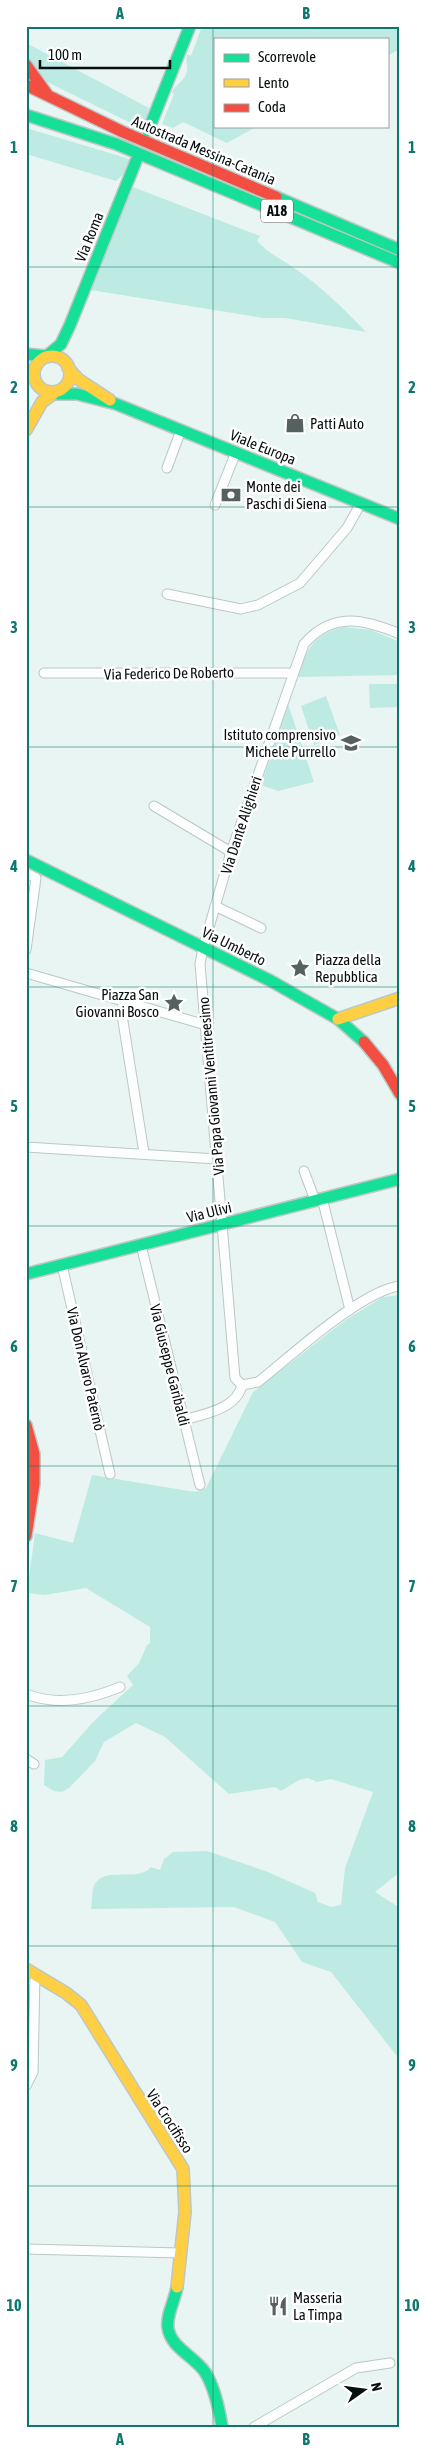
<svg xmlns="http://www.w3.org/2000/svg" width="426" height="2453" viewBox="0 0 426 2453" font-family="'Asap Condensed',sans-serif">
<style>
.green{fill:#beeae4}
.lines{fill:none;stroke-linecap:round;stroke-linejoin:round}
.street-casing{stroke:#bdc7c5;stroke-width:11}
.fast-casing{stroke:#bdc7c5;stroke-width:14}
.slow-casing{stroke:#bdc7c5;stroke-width:14}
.jam-casing{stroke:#bdc7c5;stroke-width:14}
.street{stroke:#fcfefd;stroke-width:9}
.fast{stroke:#16e098;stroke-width:11}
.slow{stroke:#ffcf43;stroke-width:11}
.jam{stroke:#f24e42;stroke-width:11}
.grid{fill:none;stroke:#0f766e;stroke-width:1;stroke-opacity:0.55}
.labels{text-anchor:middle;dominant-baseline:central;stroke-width:5;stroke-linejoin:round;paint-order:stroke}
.shield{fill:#fff;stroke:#515756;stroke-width:1}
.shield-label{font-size:14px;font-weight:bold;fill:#070f0e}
.street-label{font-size:15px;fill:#070f0e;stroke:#fff}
.poi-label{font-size:15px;fill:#070f0e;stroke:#fff;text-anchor:start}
.neatline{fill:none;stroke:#0f766e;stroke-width:2}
.grid-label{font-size:16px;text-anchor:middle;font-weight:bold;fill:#0f766e}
</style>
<rect width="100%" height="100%" fill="#e8f5f3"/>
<path class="green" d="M202,26H400V49L387,56V39H215V126H258L227,143L183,122L173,128L162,124L174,94L172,92C176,84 185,81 187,71C188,65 185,60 187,54L191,56Z
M26,43L149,108L143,129L39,78L26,61Z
M26,128L123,157L131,160L125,173L116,181L26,154Z
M133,187L260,236L257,241C269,254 283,260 297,270C323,288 344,309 366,332L285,318H263L91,290Z
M344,627L371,630L400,642V675L297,677C308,648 312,635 344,627Z
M369,684H400V707L370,708Z
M326,696L340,735L314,745L301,706Z
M288,704L314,782L278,791L261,785Z
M400,1295V1872L375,1892L400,1908V2060L331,1972L302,1962L275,1922L234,1907L91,1909C92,1903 92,1895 93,1889C100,1863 137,1884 151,1867L160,1870L164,1859L173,1852L207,1851L268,1872L315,1893L318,1902L331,1907L341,1905L345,1868L373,1792L331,1779L317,1782L308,1778L299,1780L281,1791L275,1787L229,1794L165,1737L136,1723L104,1742L95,1761L69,1788L62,1792L54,1791L44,1785L45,1760L62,1757L95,1720L133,1685L127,1676L139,1663L147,1645L150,1643V1627L86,1588L45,1595L27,1593L35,1533L73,1543L92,1475L195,1492L206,1488L253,1392L344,1321L383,1297Z"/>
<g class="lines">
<defs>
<path id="street" d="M167,468L181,430
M215,505L236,452
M167,594L241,609L258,605L300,583L347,528L361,503
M44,673H293
M154,806L231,852
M26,873L36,878L26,950
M215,906L261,928
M26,973L206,1025
M123,1001L122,1015L144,1153
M26,1147L217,1159
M304,1171L315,1200
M322,1198L350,1310
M141,1245L200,1485
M62,1265L110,1474
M242,1385L235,1378L200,964L203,948L231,852L304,644C333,611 364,619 400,634
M242,1385L258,1382C290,1357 362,1290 400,1286
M184,1420C204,1414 237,1409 242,1385
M26,1694C56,1706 91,1699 120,1687
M26,1759L34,1764
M26,2086L33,2072L35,1974
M26,2249L180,2253
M254,2427L356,2368L390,2363"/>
<path id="fast" d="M26,115L116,144L400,263
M148,131L190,26
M276,197L400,250
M26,354L45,356
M48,355L61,344L70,325L136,161
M57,394H77L116,404L400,519
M26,860L271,981L338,1019L364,1042
M26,1274L400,1179
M177,2287C175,2300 166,2315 168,2328C171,2348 194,2356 205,2372C215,2388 219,2408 222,2427"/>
<path id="slow" d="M34 374a18 18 0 1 1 36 0a18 18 0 1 1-36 0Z
M68,368L78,379L110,400
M26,430L42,402L53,394
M338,1019L400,998
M26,1969L66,1993L81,2005L183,2169L185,2212L177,2287"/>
<path id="jam" d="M26,65L47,94
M26,85L123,132L276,197
M364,1042L383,1065L400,1094
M26,1425L34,1454V1484L26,1536"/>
</defs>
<use href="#street" class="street-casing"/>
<use href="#fast" class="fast-casing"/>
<use href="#slow" class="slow-casing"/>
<use href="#jam" class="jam-casing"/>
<use href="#street" class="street"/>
<use href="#fast" class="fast"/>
<use href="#slow" class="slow"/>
<use href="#jam" class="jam"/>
</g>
<path class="grid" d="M213,26V2427M26,267H400M26,507H400M26,747H400M26,987H400M26,1226H400M26,1466H400M26,1706H400M26,1946H400M26,2186H400"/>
<defs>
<symbol id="shop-bare" viewBox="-9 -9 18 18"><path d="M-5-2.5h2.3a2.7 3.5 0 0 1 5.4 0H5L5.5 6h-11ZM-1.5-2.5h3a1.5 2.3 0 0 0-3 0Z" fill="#56605e" stroke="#fff" stroke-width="2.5" paint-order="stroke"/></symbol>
<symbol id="bank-bare" viewBox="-9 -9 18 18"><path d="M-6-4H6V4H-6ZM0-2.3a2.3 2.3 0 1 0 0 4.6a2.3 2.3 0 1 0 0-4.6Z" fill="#56605e" stroke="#fff" stroke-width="2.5" paint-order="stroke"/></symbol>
<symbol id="school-bare" viewBox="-9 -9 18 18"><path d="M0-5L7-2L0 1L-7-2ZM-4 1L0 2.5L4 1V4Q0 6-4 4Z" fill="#56605e" stroke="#fff" stroke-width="2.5" paint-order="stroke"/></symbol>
<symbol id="sight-bare" viewBox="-9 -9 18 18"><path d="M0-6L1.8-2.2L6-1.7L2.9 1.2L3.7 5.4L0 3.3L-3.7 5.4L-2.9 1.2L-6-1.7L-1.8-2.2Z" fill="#56605e" stroke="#fff" stroke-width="2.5" paint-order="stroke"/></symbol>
<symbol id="restaurant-bare" viewBox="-9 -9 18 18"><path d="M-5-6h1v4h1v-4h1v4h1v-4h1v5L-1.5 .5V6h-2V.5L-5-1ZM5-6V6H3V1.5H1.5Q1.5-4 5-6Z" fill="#56605e" stroke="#fff" stroke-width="2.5" paint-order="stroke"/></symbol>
</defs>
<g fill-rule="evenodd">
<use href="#shop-bare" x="281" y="409" width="28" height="28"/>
<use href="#bank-bare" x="217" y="481" width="28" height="28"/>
<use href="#school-bare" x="337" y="729" width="28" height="28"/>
<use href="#sight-bare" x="286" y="954" width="28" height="28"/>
<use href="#sight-bare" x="160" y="989" width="28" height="28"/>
<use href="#restaurant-bare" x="264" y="2292" width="28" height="28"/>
</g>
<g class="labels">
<rect class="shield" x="261" y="199.5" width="32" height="23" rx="4"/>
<g class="shield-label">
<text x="277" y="211">A18</text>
</g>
<g class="street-label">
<text transform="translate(204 150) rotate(23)">Autostrada Messina-Catania</text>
<text transform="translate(89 237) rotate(-68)">Via Roma</text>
<text transform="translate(263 447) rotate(22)">Viale Europa</text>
<text transform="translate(169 673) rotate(-1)">Via Federico De Roberto</text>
<text transform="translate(241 825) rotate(-72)">Via Dante Alighieri</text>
<text transform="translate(234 946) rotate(26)">Via Umberto</text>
<text transform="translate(211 1086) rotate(-95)">Via Papa Giovanni Ventitreesimo</text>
<text transform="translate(209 1212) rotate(-14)">Via Ulivi</text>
<text transform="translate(170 1365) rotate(76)">Via Giuseppe Garibaldi</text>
<text transform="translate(86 1369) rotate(77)">Via Don Alvaro Paternò</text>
<text transform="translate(170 2121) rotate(57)">Via Crocifisso</text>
</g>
<g class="poi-label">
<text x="310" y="423">Patti Auto</text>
<text x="246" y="486">Monte dei<tspan x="246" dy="17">Paschi di Siena</tspan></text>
<text x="336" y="734" text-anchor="end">Istituto comprensivo<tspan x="336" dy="17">Michele Purrello</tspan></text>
<text x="315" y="959">Piazza della<tspan x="315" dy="17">Repubblica</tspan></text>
<text x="159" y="994" text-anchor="end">Piazza San<tspan x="159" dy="17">Giovanni Bosco</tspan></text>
<text x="293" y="2297">Masseria<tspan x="293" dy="17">La Timpa</tspan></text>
</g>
</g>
<rect width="426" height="2453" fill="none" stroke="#ffffff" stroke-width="55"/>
<rect x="214" y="38" width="175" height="90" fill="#ffffff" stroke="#9c9f9f"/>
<rect x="224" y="54" width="25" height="8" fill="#16e098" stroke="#9c9f9f"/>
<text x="258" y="62" font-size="15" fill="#070f0e">Scorrevole</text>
<rect x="224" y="79" width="25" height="8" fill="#ffcf43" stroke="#9c9f9f"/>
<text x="258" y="88" font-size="15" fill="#070f0e">Lento</text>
<rect x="224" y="104" width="25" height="8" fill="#f24e42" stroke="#9c9f9f"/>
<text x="258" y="112" font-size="15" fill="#070f0e">Coda</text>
<g transform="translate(364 2390) rotate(76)" stroke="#ffffff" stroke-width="4" paint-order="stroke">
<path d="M0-4L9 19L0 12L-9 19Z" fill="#070f0e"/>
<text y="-8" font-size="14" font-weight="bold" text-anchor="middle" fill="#070f0e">N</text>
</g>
<path d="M40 60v8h130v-8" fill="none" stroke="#070f0e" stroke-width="2.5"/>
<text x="48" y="60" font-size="15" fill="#070f0e" stroke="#ffffff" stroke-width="4" paint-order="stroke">100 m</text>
<rect x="28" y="28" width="370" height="2398" class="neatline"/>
<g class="grid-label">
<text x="120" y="19">A</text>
<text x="306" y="19">B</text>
<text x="14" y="153">1</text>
<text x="412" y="153">1</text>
<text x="14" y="393">2</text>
<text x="412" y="393">2</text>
<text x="14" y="633">3</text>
<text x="412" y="633">3</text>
<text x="14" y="872">4</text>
<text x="412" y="872">4</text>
<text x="14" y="1112">5</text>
<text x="412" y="1112">5</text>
<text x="14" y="1352">6</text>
<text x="412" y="1352">6</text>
<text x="14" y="1592">7</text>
<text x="412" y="1592">7</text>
<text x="14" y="1832">8</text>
<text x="412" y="1832">8</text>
<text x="14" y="2071">9</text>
<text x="412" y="2071">9</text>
<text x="14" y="2311">10</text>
<text x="412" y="2311">10</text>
<text x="120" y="2445">A</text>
<text x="306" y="2445">B</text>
</g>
</svg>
